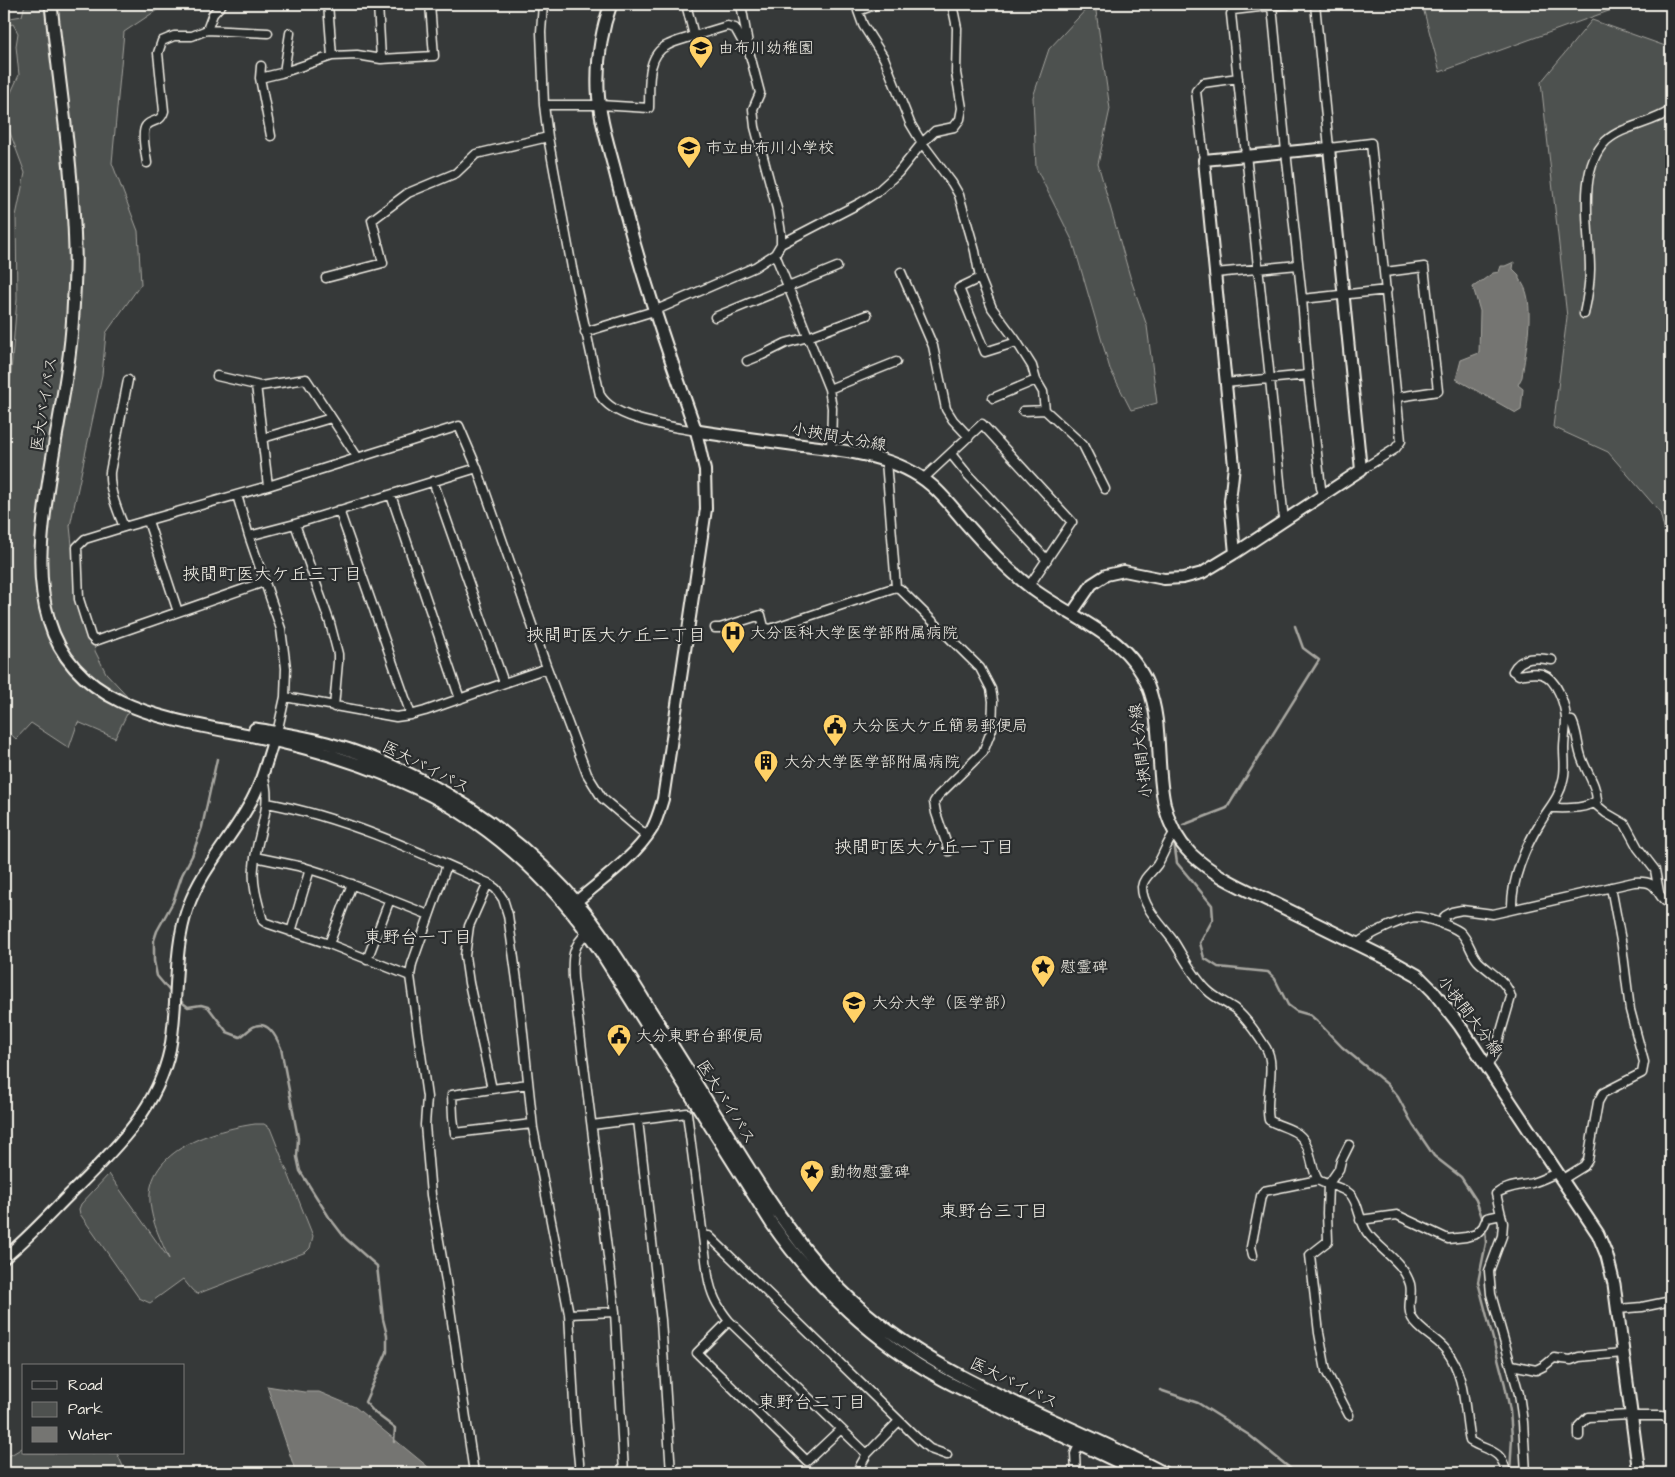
<svg xmlns="http://www.w3.org/2000/svg" width="1675" height="1477" viewBox="0 0 1675 1477" font-family="'Architects Daughter','Klee One',sans-serif">
<style>
.green{fill:#4e514f;stroke:#a1a19c}
.water{fill:#757572;stroke:#a8a7a1}
.lines{fill:none;stroke-linecap:round;stroke-linejoin:round}
.stream{stroke:#a8a7a1;stroke-width:2.5}
.minor-casing{stroke:#f4f1e8;stroke-width:11}
.tertiary-casing{stroke:#f4f1e8;stroke-width:14}
.secondary-casing{stroke:#f4f1e8;stroke-width:15}
.minor{stroke:#2a2d2e;stroke-width:8}
.tertiary{stroke:#2a2d2e;stroke-width:10}
.secondary{stroke:#2a2d2e;stroke-width:11}
.labels{text-anchor:middle;dominant-baseline:central;stroke-width:4.5;stroke-linejoin:round;paint-order:stroke}
.poi-label{font-size:16px;fill:#f4f1e8;stroke:#2a2d2e;text-anchor:start}
.street-label{font-size:16px;fill:#f4f1e8;stroke:#2a2d2e}
.neighbourhood-label{font-size:18px;fill:#f4f1e8;stroke:#2a2d2e}
</style>
<rect width="100%" height="100%" fill="#363939"/>
<filter id="ink" filterUnits="userSpaceOnUse"><feTurbulence type="fractalNoise" baseFrequency=".02" numOctaves="2"/><feDisplacementMap in="SourceGraphic" scale="10" xChannelSelector="R" yChannelSelector="G"/><feConvolveMatrix kernelMatrix="1 2 1 2 8 2 1 2 1" color-interpolation-filters="sRGB"/></filter>
<g filter="url(#ink)">
<path class="green" d="M25,4H166L124,32L112,163L138,231L141,284L106,333L102,375L70,526L72,545L77,547V600L94,642L95,651L106,673L133,702L115,738L78,722L69,748L31,723L16,739L4,728V412L9,395L17,299L16,216L25,173L6,122L8,99L19,75L16,46L18,33L13,24L9,25L4,30V19L22,16Z
M1091,4H1095L1110,109L1098,164L1131,280L1147,326L1157,403L1131,410L1110,369L1073,242L1036,168L1033,97L1049,49Z
M1422,4H1628L1440,72Z
M1592,20L1671,48V559L1660,512L1608,452L1553,427L1567,317L1541,82Z
M255,1124H264L270,1128L313,1236L310,1248L306,1252L197,1294L192,1290L183,1279L150,1303L139,1298L80,1214L79,1209L81,1204L109,1174L169,1259C161,1240 152,1224 150,1202C146,1149 214,1130 255,1124Z
M24,1447V1453H117L126,1473H4V1459Z"/>
<path class="water" d="M1514,262L1513,269L1519,275V279C1538,298 1525,353 1522,377L1518,385L1523,389L1521,410L1516,413L1456,379L1461,360L1479,353L1480,311L1473,287L1493,273L1499,272L1501,266H1505Z
M267,1386L304,1392H319L355,1407L433,1471V1473H296Z"/>
<g class="lines">
<path class="stream" d="M1183,825L1227,808L1319,660L1303,648L1295,626
M1174,842L1177,863L1212,905L1213,919L1200,943L1204,958L1218,967L1268,972L1275,979L1288,1005L1296,1011L1310,1015L1317,1021L1342,1047L1387,1084L1398,1097L1413,1125L1434,1156L1461,1177L1476,1200L1483,1220
M173,995L157,976L154,961V940L157,931L173,902L182,875L192,856L202,827L217,759
M179,1000L188,1007L201,1005L208,1007L227,1032L240,1037C245,1034 248,1030 253,1027C267,1019 276,1036 281,1048L298,1138L297,1157L300,1171L329,1217L345,1238L377,1266L383,1319L387,1335V1352L365,1402L375,1413L395,1428L394,1442
M1485,1227L1486,1243L1478,1282L1505,1385L1510,1411L1512,1437L1510,1473
M1160,1390L1198,1403L1249,1435L1291,1469L1294,1473"/>
<defs>
<path id="minor" d="M328,4L332,56
M378,4L381,59
M543,4L541,32L544,105L548,137L572,268L600,395C614,420 670,426 696,431
M877,4L858,11L863,25L884,58L910,123L922,143L935,131L954,127L960,119L962,108L956,73L957,28L952,4
M1315,4L1329,148L1371,143L1401,441L1395,449L1361,470
M1272,6L1286,151L1302,299L1308,375L1321,488L1324,495
M207,30L268,33
M694,36L727,26L735,28L746,48
M261,66L260,78L271,136
M284,72L290,33
M260,78L281,73L332,56L357,55L381,59L434,56L430,4
M544,105H600L649,108C650,88 645,55 668,45C676,41 685,39 694,36L686,4
M1204,160L1196,91L1203,83L1238,78
M147,163C146,155 141,132 146,126C153,118 160,124 164,111L158,53L162,41L174,36H192L207,30L213,14L222,4
M781,244L860,203L877,192L898,173L922,143L952,183L959,195L975,251L980,278L992,308L1015,339L1032,366L1036,380L1043,392L1045,410L1083,445L1105,489
M775,254L829,389L832,408L831,450
M901,272L933,346L946,409L953,420L969,437
M1385,272L1424,267L1438,391L1398,397
M1215,273L1298,265
M326,278L383,263L372,220L408,193L456,173L476,154L548,137
M980,278L959,288L985,352L1017,342
M1302,299L1387,290
M1584,314C1587,300 1590,284 1590,269C1590,231 1576,170 1606,141C1624,125 1652,124 1671,110
M715,317L837,267
M585,332L654,311L755,267L775,254L781,244V233L777,209L755,127L753,109L760,93L750,55L741,4
M747,361L762,355L786,343L808,337L867,315
M217,376L260,386L306,379L358,458
M1225,383L1308,375
M256,385L268,486
M829,389L896,362
M993,398L1036,380
M1023,411L1045,410
M263,438L331,418
M951,454L968,475L1047,560
M886,461L896,587
M923,479L982,424L1072,522L1029,586
M433,481L504,683
M237,495L249,536L281,629L286,668L285,697L277,733
M391,495L460,699
M339,510L411,715
M1285,520L1283,512L1270,379L1231,14L1233,10L1287,4
M148,521L178,612
M295,524L330,623L338,654V662L334,707
M124,527C117,509 109,491 110,472L128,380
M249,536L295,524L477,468
M264,582L95,641L91,637L79,599L77,547L85,539L124,527L268,486L459,426L477,468L547,668L587,774L602,798L647,836
M715,628H720L761,615L764,627L770,629L896,587L900,589L980,668L991,689L993,701L992,729L983,752L938,796L934,802L936,813L949,851
M285,697L396,717L410,715L425,711L547,668
M263,775C274,808 256,834 254,867C252,885 258,903 263,921L266,923L329,944L410,976
M267,803C344,817 417,851 488,883L496,889L503,899L508,915L519,995L533,1128L569,1314L575,1422L580,1473
M1594,803L1606,813L1625,824L1638,848L1655,870L1659,892
M1551,808C1564,808 1586,810 1597,800C1596,784 1587,773 1582,759C1577,747 1578,733 1572,721L1566,720
M1175,832C1167,842 1164,854 1157,865C1152,872 1143,878 1142,887C1142,908 1164,927 1174,942C1184,958 1193,976 1207,990C1215,998 1225,1002 1235,1009C1245,1017 1259,1037 1266,1048C1277,1066 1264,1099 1269,1120C1278,1126 1289,1127 1298,1134C1313,1146 1309,1165 1318,1180C1328,1186 1341,1186 1350,1194C1359,1202 1359,1224 1369,1235C1383,1252 1403,1262 1410,1284C1413,1296 1406,1307 1412,1318C1420,1332 1435,1337 1445,1349C1466,1374 1464,1411 1470,1441C1487,1452 1502,1448 1506,1473
M255,857L303,867L328,875L429,915
M447,865L412,964L410,976L427,1097L425,1125L431,1195L446,1281L474,1473
M488,883L469,926L465,956L469,983L492,1089L528,1084
M1512,909C1511,881 1525,847 1540,823C1548,809 1560,797 1563,780C1566,770 1564,759 1564,749C1564,739 1566,729 1566,719C1565,704 1557,679 1542,674C1534,672 1526,674 1519,675L1513,671C1521,656 1537,657 1552,660
M1442,924L1445,916L1452,912L1462,910L1493,914L1634,882C1663,880 1652,895 1671,905
M291,932L310,869
M588,932C572,945 572,959 573,978L615,1312L624,1473
M329,944L352,884
M1357,944C1367,935 1403,918 1416,917C1426,917 1452,926 1460,932C1469,940 1470,952 1478,961C1489,972 1507,981 1511,997L1495,1052L1488,1065
M367,960L390,899
M492,1089L452,1095L453,1117L455,1133L532,1124
M638,1120L661,1320L671,1473
M592,1125L687,1113L708,1276C711,1294 717,1306 729,1321L867,1454
M1563,1179L1584,1166L1588,1160L1598,1102L1603,1093L1642,1073L1644,1062L1630,1010L1622,946L1611,887
M1360,1220L1397,1215L1448,1239L1466,1237L1476,1234L1483,1227L1487,1218L1501,1215
M703,1236H709L917,1438L930,1449L947,1455
M1253,1255L1251,1247L1261,1196L1264,1191L1318,1180
M1618,1309L1642,1307L1671,1301
M569,1314L615,1312
M729,1321L697,1353L807,1461L841,1429
M1512,1365L1536,1370L1544,1366L1554,1358L1571,1360L1579,1357L1623,1353
M1349,1415L1326,1371L1319,1333L1310,1255L1328,1241L1327,1213L1328,1185L1339,1169L1341,1161L1349,1145
M1631,1416H1662L1671,1419
M1579,1436V1426L1588,1417L1631,1415
M856,1473L867,1454L899,1421
M1076,1473L1075,1454L1078,1447
M1526,1473L1523,1422L1519,1394L1491,1294L1489,1271L1502,1236L1503,1223L1496,1194C1506,1186 1520,1186 1532,1183C1541,1180 1550,1176 1558,1172"/>
<path id="tertiary" d="M1072,613L1092,584L1106,575L1124,571L1164,579L1183,578L1202,573L1235,553L1361,470L1329,148L1204,160L1234,466L1230,501L1235,553
M570,907C596,884 634,859 652,829C657,820 660,809 663,799L706,509L705,470L696,431
M4,1258C27,1239 48,1216 69,1195C112,1152 157,1111 170,1049C179,1002 172,952 188,907C202,869 229,841 248,807C262,784 267,758 276,733"/>
<path id="secondary" d="M51,4C59,85 73,167 75,249C76,270 74,292 73,313C70,373 55,434 47,493C41,537 36,578 49,621C78,719 193,721 276,741C320,751 363,764 405,783C484,817 552,879 599,949L772,1224C816,1287 875,1342 942,1379C962,1390 983,1399 1004,1409C1050,1430 1096,1451 1141,1473
M611,4C601,31 597,60 598,89C599,118 609,147 616,175C637,262 666,347 696,431C728,436 759,440 791,444C837,450 894,453 931,485C943,495 953,508 963,520C985,545 1007,570 1034,590C1075,620 1128,636 1148,686C1170,741 1144,807 1191,854C1215,877 1247,890 1276,904C1315,923 1353,942 1392,961L1417,975L1433,991L1460,1026L1598,1234L1607,1256L1614,1284L1639,1473
M255,729C279,733 303,736 327,743C427,771 518,830 584,911C607,940 626,971 645,1002C670,1042 695,1082 720,1122C756,1181 792,1240 841,1290C931,1380 1055,1415 1164,1473"/>
</defs>
<use href="#minor" class="minor-casing"/>
<use href="#tertiary" class="tertiary-casing"/>
<use href="#secondary" class="secondary-casing"/>
<use href="#minor" class="minor"/>
<use href="#tertiary" class="tertiary"/>
<use href="#secondary" class="secondary"/>
</g>
</g>
<defs>
<symbol id="school-pin" viewBox="-11 -11 22 30"><path d="M0 17L-7.5 6A9.5 9.5 0 1 1 7.5 6Z" fill="#ffd166" stroke="#2a2d2e"/><path d="M0-5L7-2L0 1L-7-2ZM-4 1L0 2.5L4 1V4Q0 6-4 4Z" fill="#111"/></symbol>
<symbol id="hospital-pin" viewBox="-11 -11 22 30"><path d="M0 17L-7.5 6A9.5 9.5 0 1 1 7.5 6Z" fill="#ffd166" stroke="#2a2d2e"/><path d="M-5-5h3v3.5h4V-5h3V5h-3V1.5h-4V5h-3Z" fill="#111"/></symbol>
<symbol id="civic-pin" viewBox="-11 -11 22 30"><path d="M0 17L-7.5 6A9.5 9.5 0 1 1 7.5 6Z" fill="#ffd166" stroke="#2a2d2e"/><path d="M-.6-6.5H3V-4.5H.6V-3L4-1V1h2V6H-6V1h2V-1L-.6-3ZM-1.2 2.5V6h2.4V2.5Z" fill="#111"/></symbol>
<symbol id="building-pin" viewBox="-11 -11 22 30"><path d="M0 17L-7.5 6A9.5 9.5 0 1 1 7.5 6Z" fill="#ffd166" stroke="#2a2d2e"/><path d="M-4-6H4V6H1V3H-1V6H-4ZM-2.5-4.3h1.7v1.8h-1.7ZM.8-4.3h1.7v1.8H.8ZM-2.5-1h1.7V.8h-1.7ZM.8-1h1.7V.8H.8Z" fill="#111"/></symbol>
<symbol id="sight-pin" viewBox="-11 -11 22 30"><path d="M0 17L-7.5 6A9.5 9.5 0 1 1 7.5 6Z" fill="#ffd166" stroke="#2a2d2e"/><path d="M0-6L1.8-2.2L6-1.7L2.9 1.2L3.7 5.4L0 3.3L-3.7 5.4L-2.9 1.2L-6-1.7L-1.8-2.2Z" fill="#111"/></symbol>
<symbol id="university-pin" viewBox="-11 -11 22 30"><path d="M0 17L-7.5 6A9.5 9.5 0 1 1 7.5 6Z" fill="#ffd166" stroke="#2a2d2e"/><path d="M0-5L7-2L0 1L-7-2ZM-4 1L0 2.5L4 1V4Q0 6-4 4Z" fill="#111"/></symbol>
</defs>
<g fill-rule="evenodd">
<use href="#school-pin" x="687" y="34" width="28" height="38"/>
<use href="#school-pin" x="675" y="134" width="28" height="38"/>
<use href="#hospital-pin" x="719" y="619" width="28" height="38"/>
<use href="#civic-pin" x="821" y="712" width="28" height="38"/>
<use href="#building-pin" x="752" y="748" width="28" height="38"/>
<use href="#sight-pin" x="1029" y="953" width="28" height="38"/>
<use href="#university-pin" x="840" y="989" width="28" height="38"/>
<use href="#civic-pin" x="605" y="1022" width="28" height="38"/>
<use href="#sight-pin" x="798" y="1158" width="28" height="38"/>
</g>
<g class="labels">
<g class="poi-label">
<text x="718" y="48">由布川幼稚園</text>
<text x="706" y="148">市立由布川小学校</text>
<text x="750" y="633">大分医科大学医学部附属病院</text>
<text x="852" y="726">大分医大ケ丘簡易郵便局</text>
<text x="784" y="762">大分大学医学部附属病院</text>
<text x="1060" y="967">慰霊碑</text>
<text x="872" y="1003">大分大学（医学部）</text>
<text x="636" y="1036">大分東野台郵便局</text>
<text x="830" y="1172">動物慰霊碑</text>
</g>
<g class="street-label">
<text transform="translate(44 404) rotate(-81)">医大バイパス</text>
<text transform="translate(839 437) rotate(10)">小挾間大分線</text>
<text transform="translate(1141 751) rotate(-97)">小挾間大分線</text>
<text transform="translate(426 767) rotate(27)">医大バイパス</text>
<text transform="translate(1470 1016) rotate(53)">小挾間大分線</text>
<text transform="translate(726 1102) rotate(58)">医大バイパス</text>
<text transform="translate(1014 1383) rotate(26)">医大バイパス</text>
</g>
<g class="neighbourhood-label">
<text x="272" y="574">挾間町医大ケ丘三丁目</text>
<text x="616" y="635">挾間町医大ケ丘二丁目</text>
<text x="924" y="847">挾間町医大ケ丘一丁目</text>
<text x="418" y="937">東野台一丁目</text>
<text x="994" y="1211">東野台三丁目</text>
<text x="812" y="1402">東野台二丁目</text>
</g>
</g>
<rect width="1675" height="1477" fill="none" stroke="#2a2d2e" stroke-width="20"/>
<rect x="10" y="10" width="1655" height="1457" fill="none" stroke="#f4f1e8" stroke-width="2" filter="url(#ink)"/>
<rect x="22" y="1364" width="162" height="90" fill="#2a2d2e" stroke="#7b7b78"/>
<rect x="32" y="1381" width="25" height="8" fill="#2a2d2e" stroke="#7b7b78"/>
<text x="68" y="1390" font-size="15" fill="#f4f1e8">Road</text>
<rect x="32" y="1402" width="25" height="15" fill="#4e514f" stroke="#7b7b78"/>
<text x="68" y="1414" font-size="15" fill="#f4f1e8">Park</text>
<rect x="32" y="1427" width="25" height="15" fill="#757572" stroke="#7b7b78"/>
<text x="68" y="1440" font-size="15" fill="#f4f1e8">Water</text>
</svg>
